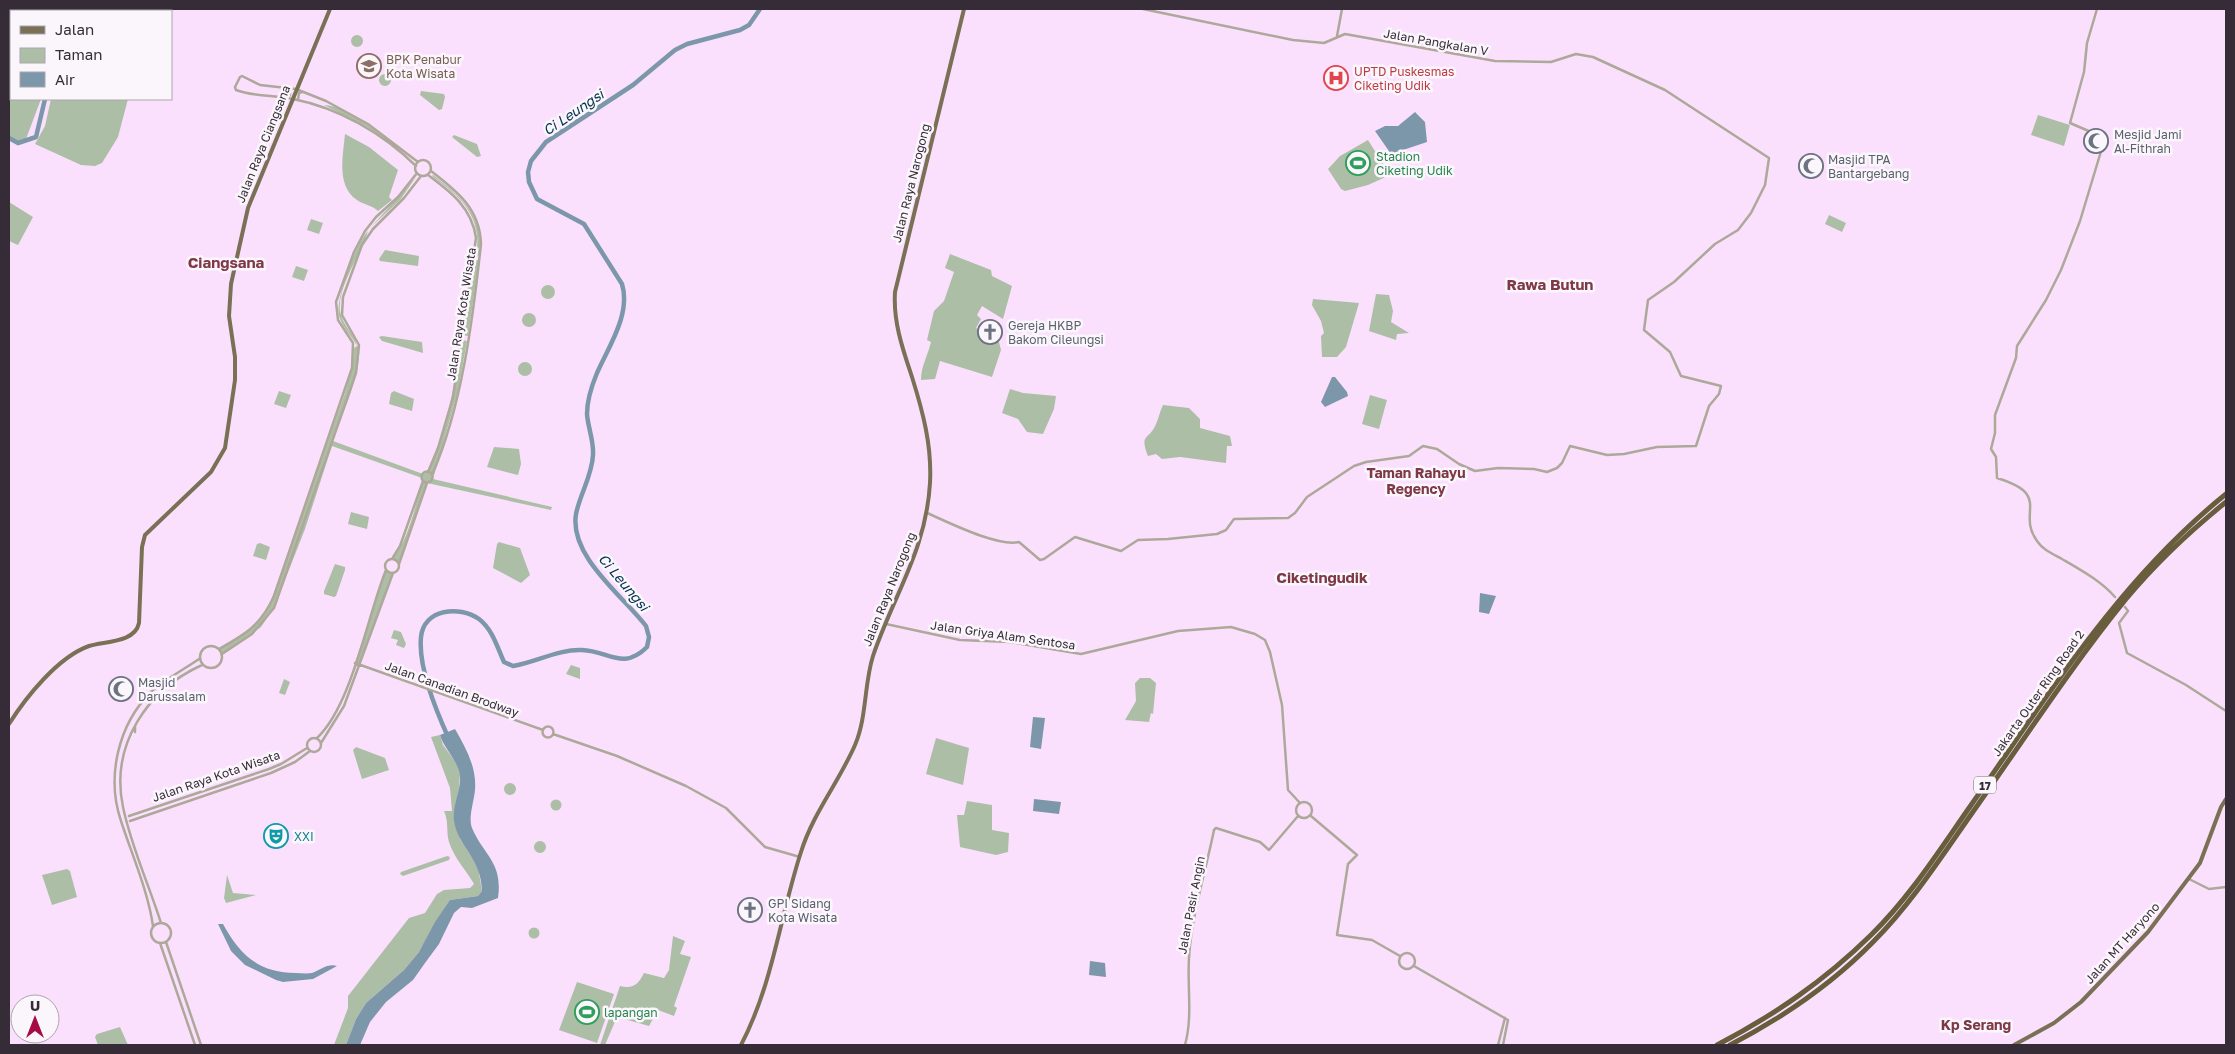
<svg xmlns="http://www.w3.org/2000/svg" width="2235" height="1054" viewBox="0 0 2235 1054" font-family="'Golos Text',sans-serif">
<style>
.green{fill:#acbea6}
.water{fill:#7d97aa}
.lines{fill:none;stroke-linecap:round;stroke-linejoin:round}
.river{stroke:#7d97aa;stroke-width:4.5}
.minor{stroke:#ada899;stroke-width:2.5}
.major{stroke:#7a7055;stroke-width:4}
.highway{stroke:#685d3c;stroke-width:5}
.labels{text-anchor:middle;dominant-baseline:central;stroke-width:5;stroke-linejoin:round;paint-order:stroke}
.shield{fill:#fbf6fc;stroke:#716972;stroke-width:1}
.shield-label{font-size:11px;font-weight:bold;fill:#362c37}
.street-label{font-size:12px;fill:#362c37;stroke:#fbf6fc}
.education-label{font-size:12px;fill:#785e54;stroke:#fbf6fc;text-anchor:start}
.health-label{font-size:12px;fill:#be3a42;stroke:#fbf6fc;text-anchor:start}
.worship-label{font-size:12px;fill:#5b616d;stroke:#fbf6fc;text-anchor:start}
.leisure-label{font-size:12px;fill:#27864d;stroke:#fbf6fc;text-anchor:start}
.culture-label{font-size:12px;fill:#0d838f;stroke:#fbf6fc;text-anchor:start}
.water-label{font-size:14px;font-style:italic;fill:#00314e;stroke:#fbf6fc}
.neighbourhood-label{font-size:14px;font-weight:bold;fill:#7f3846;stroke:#fbf6fc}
.quarter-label{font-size:15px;font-weight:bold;fill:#7f3846;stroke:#fbf6fc}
</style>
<rect width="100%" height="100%" fill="#fbe0fe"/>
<path class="green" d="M351 41a6 6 0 1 1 12 0a6 6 0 1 1-12 0Z
M11,47V99H41L26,139L15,143L9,140V48Z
M379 80a6 6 0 1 1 12 0a6 6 0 1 1-12 0Z
M421,91L444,94L445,97L442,109L439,110L420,95Z
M51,99H128L118,137L102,163L95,166L81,165L35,144L45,126Z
M324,105C348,105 394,145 414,161L367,127Z
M2038,115L2070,125L2064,146L2031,135Z
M345,134L369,147L398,170L389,197L392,200L378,211C372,205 364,205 357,200C336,186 343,156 345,134Z
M454,135L477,144L481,156L477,157L452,137Z
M1368,140L1390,175L1368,185L1345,191L1341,189L1328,169L1340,156Z
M433,175C460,195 488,221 478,258C476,252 478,242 477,235C474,207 453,192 432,176Z
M416,177L400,200L372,226Z
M9,202L33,217L18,245L9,241Z
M1829,215L1846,223L1842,232L1825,224Z
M311,219L323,223L319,234L307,230Z
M368,231C362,253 337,286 340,311C342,325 354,333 357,346L359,345C362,373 342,414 333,441L423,474L428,472C446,429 455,386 462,340L467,341L458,391L433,479L552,507L551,510L427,483L399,564L392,559C409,540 415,505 423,481L422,478L332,446L305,529L274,608L261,627L222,654L219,649L253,628L268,609L345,393L352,368L354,348L357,346C352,336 342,327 339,316C335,299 356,243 368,231Z
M385,250L419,256L418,266L380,261L379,259Z
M950,254L991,270L992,276L1012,286L1003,319L982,306L977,315L981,319L976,328L999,342L1001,350L992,377L940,361L935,379L921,380C921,366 928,355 931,342L927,340L934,311L944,301L954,272L945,268Z
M474,260H479L468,336L463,335Z
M296,266L308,270L304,281L292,277Z
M541 292a7 7 0 1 1 14 0a7 7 0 1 1-14 0Z
M1376,294L1389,295L1393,311L1391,322L1409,333L1397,334L1396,340L1369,331Z
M1313,299L1359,303L1346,347L1337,357H1322L1321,336L1324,333L1321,321L1312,305Z
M522 320a7 7 0 1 1 14 0a7 7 0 1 1-14 0Z
M382,336L422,342L423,353L382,341L379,337Z
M518 369a7 7 0 1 1 14 0a7 7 0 1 1-14 0Z
M1010,389L1023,393L1056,396L1054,409L1043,434L1027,432L1018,419L1002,413Z
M279,391L291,395L286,408L274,404Z
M394,391L414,399L412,411L389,404L391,393Z
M1370,395L1387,400L1379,429L1362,424Z
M1163,405L1189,408L1200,419V428L1230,436L1232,446H1227L1226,463L1180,457L1162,459L1156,454L1148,456C1139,433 1149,441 1156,424C1159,417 1160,411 1163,405Z
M494,447L519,449L521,464L518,475L487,467Z
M351,512L369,517L367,529L348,524Z
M499,542L520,548L530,575L521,583L493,568L497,544Z
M260,543L270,547L266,560L253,556L257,544Z
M335,564L345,567V570L336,596L334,597L324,594V591Z
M386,570L393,573L360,665L355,663Z
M394,630L401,632L406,644L404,648L396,645L398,640L391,638Z
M571,665L580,668V679L566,674Z
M1140,678H1150L1156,683L1153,714L1151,713L1149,722L1125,720L1136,701L1135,683Z
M284,679L290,682L285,695L279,693Z
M440,735L443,745L457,764L460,774L458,799L460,839L478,867L482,891L478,896L450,900L419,952L404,970L366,1003L356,1019L346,1045H334L348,1008V996L409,918L425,913L437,894L444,890L470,888L474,884C466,870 454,858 449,842C446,832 449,822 444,811H452L450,788L431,737Z
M936,738L969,748L963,785L926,774Z
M356,747L385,758L389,770L362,779L353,750Z
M504 789a6 6 0 1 1 12 0a6 6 0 1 1-12 0Z
M550.5 805a5.5 5.5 0 1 1 11 0a5.5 5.5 0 1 1-11 0Z
M967,801L992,805V830L1009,833L1008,852L996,855L960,847L957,815H964Z
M534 847a6 6 0 1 1 12 0a6 6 0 1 1-12 0Z
M447,856L450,857L449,860L403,876L400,874L401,872Z
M67,869L70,871L77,897L52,905L42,875Z
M227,875L233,893L256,895L226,903L224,898Z
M528.5 933a5.5 5.5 0 1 1 11 0a5.5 5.5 0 1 1-11 0Z
M673,936L685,941L680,954L691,957L674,1006L677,1008L674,1016L658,1010L649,1026L617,1017L605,1045H600L620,986C633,989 638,985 644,973L664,978L669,970Z
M577,982L614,994L597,1043L559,1030Z
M120,1027L128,1045H98L95,1037L97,1034Z"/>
<path class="water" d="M1415,112L1425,122L1427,142L1391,154L1375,131L1385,126H1398Z
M1332,377H1335L1347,392L1348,396L1325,407L1321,402Z
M1480,593L1496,596L1489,614L1479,612Z
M1033,717L1045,718L1041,749L1030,747Z
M455,729C466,748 477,768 475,790C474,802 468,817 472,828C484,856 503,862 498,898L472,908L461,907L454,913L439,944L425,963L413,980L386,1002L370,1022L360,1045H346L356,1019L366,1003L404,970L419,952L435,922L450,900L478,896L482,891C481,857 459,849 454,821C452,806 461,791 460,776C458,760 444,749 440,735Z
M1034,799L1061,802L1059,814L1033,811Z
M218,924H223C240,955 259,973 296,973C301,973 306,974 312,973C320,970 328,963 337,966L313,979L283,982L276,980L245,965L231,951Z
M1090,961L1105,963L1106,977L1089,975Z"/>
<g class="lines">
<path class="river" d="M9,43L11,42
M9,138L18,143L36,137L45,99
M448,737C436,710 418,667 421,637C424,609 459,605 479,619C493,630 497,647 504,662L513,666C536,662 559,649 582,650C609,651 623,671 647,647L649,637L646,626C623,596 569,556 576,514C580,494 592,476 593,455C594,441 588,428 587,414C587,401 592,385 597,373C609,346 631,314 622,284L584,224L537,199L529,182L528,172L531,161L546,142L633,85L675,50L687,44L740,30L749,25L760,9"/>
<path class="minor" d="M2097,9L2087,43L2084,72L2070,123L2105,138L2080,221L2061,270L2046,300L2017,346L2016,358L1995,415V433L1991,449L1996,457L1997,478C2053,495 2016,512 2037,541C2043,550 2053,554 2062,559C2081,570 2101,581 2115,597
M1337,36L1342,9
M287,98L290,95V89
M298,100L299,93L302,92
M415 168a8 8 0 1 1 16 0a8 8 0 1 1-16 0Z
M416,166C382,133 339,108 293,99C275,95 254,97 236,90L235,87L240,77L242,76L260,85L296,89L326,101L368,124L418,162
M431,171C457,191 480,209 481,244C473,318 462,407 432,475
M428,175C451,192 472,208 476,238L453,397L438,448L428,472
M421.5 477a5.5 5.5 0 1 1 11 0a5.5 5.5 0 1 1-11 0Z
M927,513C948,522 997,547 1019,542L1040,560L1044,559L1075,537L1121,551L1138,540L1168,539L1217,534L1226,530L1234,519L1288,518L1295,513L1307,497L1354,466L1366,462L1409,456L1423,446L1437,449L1459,464L1475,471L1498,468L1534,469L1547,472L1557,468L1562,463L1570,446L1607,455L1624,454L1657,447L1696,446L1709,406L1719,394L1721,386L1681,376L1670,352L1644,330L1648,300L1674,282L1715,244L1738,230L1751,213L1765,185L1769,158L1665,90L1593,57L1576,54L1551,62L1495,61L1345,34L1324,43L1293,40L1143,9
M392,559L400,546L423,481
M385 566a7 7 0 1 1 14 0a7 7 0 1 1-14 0Z
M399,564L427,483
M2125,607L2128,611L2119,623L2127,653L2186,685L2226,711
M886,624L960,640L1010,642L1081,654L1178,631L1231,627L1255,634L1265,640L1270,652L1282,705L1288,790L1300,803
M200 657a11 11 0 1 1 22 0a11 11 0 1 1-22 0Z
M219,649C246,634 261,625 274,596L352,368L353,343L338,320L336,302L354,252L365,231L376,217L398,197L417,173
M222,654L252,634L274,608L356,373L359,345L342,315L343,297L362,245L373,229L404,198L421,176
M355,663L543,730
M542.5 732a5.5 5.5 0 1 1 11 0a5.5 5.5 0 1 1-11 0Z
M135,732V726
M553,734L617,756L686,786L726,808L765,847L800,857
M307 745a7 7 0 1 1 14 0a7 7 0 1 1-14 0Z
M317,738C352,705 367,617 386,570
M321,743L344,706L393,573
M1296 810a8 8 0 1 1 16 0a8 8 0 1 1-16 0Z
M129,816L269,769L281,764L307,748
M1311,816L1357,855L1348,864L1337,935L1372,940L1400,956
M130,821L271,773L295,762L310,751
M2189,879L2209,889L2226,887
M151 933a10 10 0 1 1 20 0a10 10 0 1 1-20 0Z
M161,923C149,885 131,846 123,807C110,745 147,690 202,665
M153,926C148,891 132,855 121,821C106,777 118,724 152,691C167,678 183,670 199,659
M166,942L201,1045
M160,943L195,1045
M1399 961a8 8 0 1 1 16 0a8 8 0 1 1-16 0Z
M1414,966L1508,1020L1503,1045
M1185,1045C1193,1016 1187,987 1189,958C1191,917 1206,870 1214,830L1216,828L1260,842L1269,850L1298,816
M1498,1045L1505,1018"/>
<path class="major" d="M9,724C26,697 58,657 89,646C104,641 135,643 139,623L142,547L145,535L211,472L225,448L235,380V357L229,316L231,284L248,208L330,9
M741,1045C773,984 780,916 801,852C813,813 839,782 855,745C867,717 864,684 873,656C894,594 926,551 930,483C932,446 923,412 912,377C903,350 893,322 895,292L964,9
M2014,1045L2054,1023L2081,1002L2148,932L2200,863L2221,807L2226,799"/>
<path class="highway" d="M1717,1045C1776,1014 1824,981 1871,935C1909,898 1939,851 1969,808C2047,697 2119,580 2226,494
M1730,1045C1782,1018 1832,984 1873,942C1910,905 1940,859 1970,816C2021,744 2070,668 2126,599C2156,563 2190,531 2226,502"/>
</g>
<defs>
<symbol id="school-ring" viewBox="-11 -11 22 22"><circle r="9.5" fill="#fbf6fc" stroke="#8d6e63" stroke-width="1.5"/><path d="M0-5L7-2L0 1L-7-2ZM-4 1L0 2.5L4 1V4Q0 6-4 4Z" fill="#8d6e63"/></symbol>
<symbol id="hospital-ring" viewBox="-11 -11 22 22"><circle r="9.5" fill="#fbf6fc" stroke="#e0444e" stroke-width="1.5"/><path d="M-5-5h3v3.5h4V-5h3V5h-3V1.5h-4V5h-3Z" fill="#e0444e"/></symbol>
<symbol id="mosque-ring" viewBox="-11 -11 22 22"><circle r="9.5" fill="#fbf6fc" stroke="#6b7280" stroke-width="1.5"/><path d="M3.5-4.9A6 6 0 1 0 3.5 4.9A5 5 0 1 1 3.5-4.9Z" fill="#6b7280"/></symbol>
<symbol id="stadium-ring" viewBox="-11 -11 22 22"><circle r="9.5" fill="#fbf6fc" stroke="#2e9e5b" stroke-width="1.5"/><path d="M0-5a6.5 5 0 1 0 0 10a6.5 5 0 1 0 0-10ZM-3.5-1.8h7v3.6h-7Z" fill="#2e9e5b"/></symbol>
<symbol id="church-ring" viewBox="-11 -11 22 22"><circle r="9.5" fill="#fbf6fc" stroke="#6b7280" stroke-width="1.5"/><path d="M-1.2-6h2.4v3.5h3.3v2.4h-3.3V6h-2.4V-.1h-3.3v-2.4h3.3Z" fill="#6b7280"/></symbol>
<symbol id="theatre-ring" viewBox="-11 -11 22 22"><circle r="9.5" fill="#fbf6fc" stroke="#0f9aa8" stroke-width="1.5"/><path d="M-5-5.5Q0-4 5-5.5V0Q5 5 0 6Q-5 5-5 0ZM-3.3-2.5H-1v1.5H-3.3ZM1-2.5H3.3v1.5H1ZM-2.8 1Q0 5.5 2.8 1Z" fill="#0f9aa8"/></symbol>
</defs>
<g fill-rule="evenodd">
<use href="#school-ring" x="355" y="52" width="28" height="28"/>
<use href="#hospital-ring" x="1322" y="64" width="28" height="28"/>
<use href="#mosque-ring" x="2082" y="127" width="28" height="28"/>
<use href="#stadium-ring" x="1344" y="149" width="28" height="28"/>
<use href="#mosque-ring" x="1797" y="152" width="28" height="28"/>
<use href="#church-ring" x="976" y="318" width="28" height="28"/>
<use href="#mosque-ring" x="107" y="675" width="28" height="28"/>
<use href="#theatre-ring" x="262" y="822" width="28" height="28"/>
<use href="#church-ring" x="736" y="896" width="28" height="28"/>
<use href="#stadium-ring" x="573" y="998" width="28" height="28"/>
</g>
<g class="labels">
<rect class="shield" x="1974" y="776.5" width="22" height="17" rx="4"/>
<g class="shield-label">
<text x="1985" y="785">17</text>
</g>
<g class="street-label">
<text transform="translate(1436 42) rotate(10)">Jalan Pangkalan V</text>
<text transform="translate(263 144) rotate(-68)">Jalan Raya Ciangsana</text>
<text transform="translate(911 183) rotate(-76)">Jalan Raya Narogong</text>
<text transform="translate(461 314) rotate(-81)">Jalan Raya Kota Wisata</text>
<text transform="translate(889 589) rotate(-68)">Jalan Raya Narogong</text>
<text transform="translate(1003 635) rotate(8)">Jalan Griya Alam Sentosa</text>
<text transform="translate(452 689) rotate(20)">Jalan Canadian Brodway</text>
<text transform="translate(2038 693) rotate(-55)">Jakarta Outer Ring Road 2</text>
<text transform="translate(216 776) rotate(-19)">Jalan Raya Kota Wisata</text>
<text transform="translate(1191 905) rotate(-79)">Jalan Pasir Angin</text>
<text transform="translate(2122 943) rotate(-48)">Jalan MT Haryono</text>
</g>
<g class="education-label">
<text x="386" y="59">BPK Penabur<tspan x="386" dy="14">Kota Wisata</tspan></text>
</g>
<g class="health-label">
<text x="1354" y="71">UPTD Puskesmas<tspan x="1354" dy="14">Ciketing Udik</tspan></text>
</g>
<g class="worship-label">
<text x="2114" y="134">Mesjid Jami<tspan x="2114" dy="14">Al-Fithrah</tspan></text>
<text x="1828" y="159">Masjid TPA<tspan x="1828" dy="14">Bantargebang</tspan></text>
<text x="1008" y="325">Gereja HKBP<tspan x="1008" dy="14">Bakom Cileungsi</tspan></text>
<text x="138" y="682">Masjid<tspan x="138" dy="14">Darussalam</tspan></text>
<text x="768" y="903">GPI Sidang<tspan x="768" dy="14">Kota Wisata</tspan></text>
</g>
<g class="leisure-label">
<text x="1376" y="156">Stadion<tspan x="1376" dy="14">Ciketing Udik</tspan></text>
<text x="604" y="1012">lapangan</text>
</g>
<g class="culture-label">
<text x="294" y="836">XXI</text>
</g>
<g class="water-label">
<text transform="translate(573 112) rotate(-34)">Ci Leungsi</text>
<text transform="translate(624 582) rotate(50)">Ci Leungsi</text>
</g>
<g class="neighbourhood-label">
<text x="1416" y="472">Taman Rahayu<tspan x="1416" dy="16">Regency</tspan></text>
<text x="1976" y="1024">Kp Serang</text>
</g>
<g class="quarter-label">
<text x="226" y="262">Ciangsana</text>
<text x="1550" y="284">Rawa Butun</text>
<text x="1322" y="577">Ciketingudik</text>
</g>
</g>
<rect width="2235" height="1054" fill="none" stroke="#362c37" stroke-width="20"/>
<rect x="10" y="10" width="162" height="90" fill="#fbf6fc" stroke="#aca5ad"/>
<rect x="20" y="26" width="25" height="8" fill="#7a7055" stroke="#aca5ad"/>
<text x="55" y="35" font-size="15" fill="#362c37">Jalan</text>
<rect x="20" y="48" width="25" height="15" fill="#acbea6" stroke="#aca5ad"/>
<text x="55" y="60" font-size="15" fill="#362c37">Taman</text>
<rect x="20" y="72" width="25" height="15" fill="#7d97aa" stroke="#aca5ad"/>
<text x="55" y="85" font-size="15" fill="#362c37">Air</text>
<g transform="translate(35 1019)"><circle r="24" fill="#fbf6fc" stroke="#aca5ad"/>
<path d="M0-4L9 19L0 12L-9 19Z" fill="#a50c43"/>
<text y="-8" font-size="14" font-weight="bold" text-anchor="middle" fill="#362c37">U</text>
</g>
</svg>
